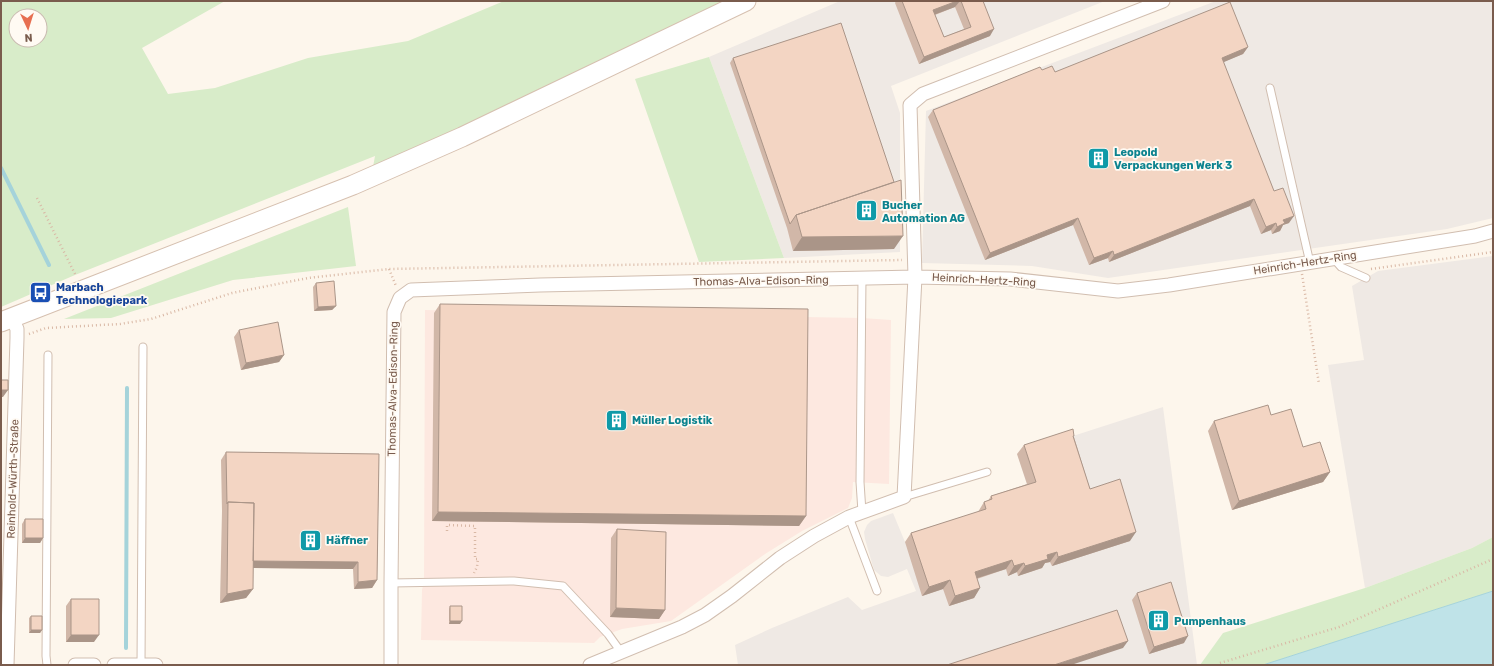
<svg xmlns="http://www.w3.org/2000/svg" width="1494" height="666" viewBox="0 0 1494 666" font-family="Rubik,sans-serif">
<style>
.commercial{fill:#fde8e0}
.industrial{fill:#efe9e4}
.green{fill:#d8ecc9;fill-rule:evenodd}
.water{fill:#bfe3e8;stroke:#a5d3da}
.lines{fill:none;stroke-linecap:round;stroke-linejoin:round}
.stream{stroke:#a5d3da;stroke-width:4}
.service-casing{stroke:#d1beb0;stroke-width:9}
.minor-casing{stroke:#d1beb0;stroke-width:15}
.secondary-casing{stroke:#d6c0b0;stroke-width:21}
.path{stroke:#d9b8a5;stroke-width:2.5;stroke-dasharray:1 3;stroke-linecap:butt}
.service{stroke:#fff;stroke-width:7}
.minor{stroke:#fff;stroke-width:13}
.secondary{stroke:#fff;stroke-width:19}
.wall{fill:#d1b7a8;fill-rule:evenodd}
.shaded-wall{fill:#aa9588}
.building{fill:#f3d5c3;stroke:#aa9588}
.labels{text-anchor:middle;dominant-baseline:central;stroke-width:3.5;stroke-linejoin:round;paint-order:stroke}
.culture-label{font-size:11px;font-weight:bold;fill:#0d838f;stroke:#fffaf3;text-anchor:start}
.street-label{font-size:11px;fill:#7a5c4d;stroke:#fffaf3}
.transit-label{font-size:11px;font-weight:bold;fill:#164399;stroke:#fffaf3;text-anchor:start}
</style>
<rect width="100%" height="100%" fill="#fdf6ec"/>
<path class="commercial" d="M425,310L862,318L891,320L889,484L853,482L852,498L848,508L802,531L765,554L671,621L622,629L600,637L594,643L421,640L422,590L424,582Z"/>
<path class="industrial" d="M840,1H1105L891,86L900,113V252L784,258L709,57Z
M1216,1H1493V218L1447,229L1108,278L1032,266L922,263L926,111Z
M1493,256V537L1472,548L1365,588L1328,365L1364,360L1352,286L1378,271Z
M1163,407L1197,665H738L735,645L772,628L848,597L862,610L916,591L907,569L888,577L881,576L874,570L865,539L864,532L867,525L871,521L893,513L905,542L1029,491L1017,454Z"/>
<path class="green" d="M1,1H225L142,48L168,94L215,88L308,58L408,41L504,1H734L460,132L373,167L375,156L75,275L1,307ZM16,16H40V40H16Z
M709,57L784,258L699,262L635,79Z
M348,207L356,266L233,280L111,318L64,319Z
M1493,537V591L1263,665H1200L1223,633L1365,588L1472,548Z"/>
<path class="water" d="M1493,591V665H1263Z"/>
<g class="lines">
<path class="stream" d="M1,168L49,265
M126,648L127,388"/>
<defs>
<path id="service" d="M1270,88L1310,263
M1334,259L1341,267L1366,278
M904,497L987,472
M862,512L860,482L862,278
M849,517L877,591
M391,583L514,581L563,586L608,634L621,652
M47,665L46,656L48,355
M141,665L143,347"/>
<path id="minor" d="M7,665L17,338V329L12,318
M75,665H94
M114,665H156
M391,665V583L394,312L400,298L411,290L540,285L915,277L1010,279L1118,291L1169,285L1475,236L1493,231
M590,665L682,627L705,615L732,596L780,558L814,536L849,517L904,497L915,277L910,105L923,94L1163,1"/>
<path id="secondary" d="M1,322L353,185L462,137L746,1"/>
</defs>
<use href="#service" class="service-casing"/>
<use href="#minor" class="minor-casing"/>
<use href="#secondary" class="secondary-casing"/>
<path class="path" d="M37,198L76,276
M389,269L396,286
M1371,269L1493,252
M1302,274L1319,384
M29,334L46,328L120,324L151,319L232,293L308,278L389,269L902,260
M447,531V525L475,526V559H478L477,567L474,573
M1220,663L1339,627L1493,559"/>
<use href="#service" class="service"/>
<use href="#minor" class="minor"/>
<use href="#secondary" class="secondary"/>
</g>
<path class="wall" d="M896,1H983L990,36L919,64L895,3ZM955,7L964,29L944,37L935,15Z
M1248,47L1243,54L1223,62L1274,191L1289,223L1283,225L1280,231L1272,234L1271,230L1261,234L1250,206L1109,262L1108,258L1089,265L1073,225L985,260L928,117L933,110L1042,70L1055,72Z
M733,58L894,249L793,251L787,228L730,63Z
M316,283L336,306L332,310L314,311L313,287Z
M440,304L806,516L799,526L432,521L434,313Z
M239,330L284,355L279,362L241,370L234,337Z
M1271,415L1303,447L1330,472L1323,482L1232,510L1208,431L1214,421Z
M1074,437L1090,489L1130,541L1052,566L1050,562L1045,563L1042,568L1018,576L1017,572L1008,576L1006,569L977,579L980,588L974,598L949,606L943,589L922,596L905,542L911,533L978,512L984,502L988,501L991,496L1027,484L1017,454L1024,445Z
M226,452L379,454L377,580L372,588L354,589L353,569L253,568V589L246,598L220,603L222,511L221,460Z
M25,519L43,538L40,543H22V524Z
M617,529L665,610L659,619L610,617L611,538Z
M1137,593L1184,643L1149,654L1132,600Z
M71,599L94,642H66V606Z
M450,606L460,624H449V609Z
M31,616L42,630L40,633H29V618Z"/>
<path class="shaded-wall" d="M957,1H960L955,7L928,17L933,10Z
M994,29L990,36L919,64L924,57Z
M1248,47L1243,54L1217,65L1222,58Z
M1254,199L1250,206L1109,262L1114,255Z
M1294,216L1289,223L1283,225L1280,231L1272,234L1277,227L1283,220Z
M1078,218L1073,225L985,260L990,253Z
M1276,223L1271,230L1261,234L1266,227Z
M903,236L894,249L793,251L802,237Z
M1113,251L1108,258L1089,265L1094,258Z
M336,306L332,310L314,311L318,307Z
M284,355L279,362L241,370L246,363Z
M1,390H8L3,397H1Z
M1330,472L1323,482L1232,510L1239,501Z
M438,512L806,516L799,526L432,521Z
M1136,532L1130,541L1052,566L1058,557Z
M25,538H43L40,543H22Z
M1057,552L1050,562L1045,563L1042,568L1018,576L1025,566L1047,555Z
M1012,560L1006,569L968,581L975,572Z
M252,561L358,562L353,569L247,568Z
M1024,563L1017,572L1008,576L1014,566Z
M377,580L372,588L354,589L358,582Z
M950,580L943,589L922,596L929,587Z
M980,588L974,598L949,606L955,596Z
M253,589L246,598L220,603L227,594Z
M616,608L665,610L659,619L610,617Z
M450,621H462L460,624H449Z
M31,630H42L40,633H29Z
M71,635H99L94,642H66Z
M1188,636L1184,643L1149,654L1154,647Z
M1128,641L1123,648L1071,665H1054Z"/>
<path class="building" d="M902,1H957L933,10L944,37L971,27L961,1H983L994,29L924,57Z
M1230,2L1248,47L1222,58L1274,191L1283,188L1294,216L1283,220L1285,223L1277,227L1276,223L1266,227L1254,199L1114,255L1113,251L1094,258L1078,218L990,253L933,110L1040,67L1042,70L1052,66L1055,72Z
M841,23L894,182L796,215L790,224L733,58Z
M901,180L903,236L802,237L796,215Z
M334,281L336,306L318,307L316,283Z
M440,304L808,309L806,516L438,512Z
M278,322L284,355L246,363L239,330Z
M1,380H8V390H1Z
M1268,405L1271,415L1291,409L1303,447L1320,442L1330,472L1239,501L1214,421Z
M1073,429L1074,436H1073L1090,489L1120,479L1136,532L1058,557L1057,552L1047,555L1048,559L1025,566L1024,563L1014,566L1012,560L975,572L980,588L955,596L950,580L929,587L911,533L986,509L984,502L992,499L991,496L1036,482L1024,445Z
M226,452L379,454L377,580L358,582V562L253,561L254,503L228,502L227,504Z
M228,502L254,503L253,589L227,594Z
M25,519H43V538H25Z
M617,529L666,532L665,610L616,608Z
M1171,582L1188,636L1154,647L1137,593Z
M71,599H99V635H71Z
M450,606H462V621H450Z
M1117,610L1128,641L1054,665H947Z
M31,616H42V630H31Z"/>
<defs>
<symbol id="building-square" viewBox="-11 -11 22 22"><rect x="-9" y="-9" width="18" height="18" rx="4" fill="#0f9aa8" stroke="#fffaf3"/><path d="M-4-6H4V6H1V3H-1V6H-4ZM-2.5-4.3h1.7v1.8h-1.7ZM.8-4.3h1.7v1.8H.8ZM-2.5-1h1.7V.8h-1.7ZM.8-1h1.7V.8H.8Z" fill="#fff"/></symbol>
<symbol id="bus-square" viewBox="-11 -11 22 22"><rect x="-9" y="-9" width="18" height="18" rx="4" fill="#1a4fb4" stroke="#fffaf3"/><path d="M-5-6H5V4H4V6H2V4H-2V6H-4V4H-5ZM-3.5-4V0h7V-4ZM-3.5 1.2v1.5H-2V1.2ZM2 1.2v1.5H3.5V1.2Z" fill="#fff"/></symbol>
</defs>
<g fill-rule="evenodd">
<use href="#building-square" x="1086" y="146" width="25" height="25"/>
<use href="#building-square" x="854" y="198" width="25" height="25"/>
<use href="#bus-square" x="28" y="280" width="25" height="25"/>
<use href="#building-square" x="604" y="408" width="25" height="25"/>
<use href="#building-square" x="298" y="528" width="25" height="25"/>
<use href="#building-square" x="1146" y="608" width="25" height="25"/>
</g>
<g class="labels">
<g class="culture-label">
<text x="1114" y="152">Leopold<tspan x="1114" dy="13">Verpackungen Werk 3</tspan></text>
<text x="882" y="205">Bucher<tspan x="882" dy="13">Automation AG</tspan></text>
<text x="632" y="420">Müller Logistik</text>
<text x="326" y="540">Häffner</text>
<text x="1174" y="621">Pumpenhaus</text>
</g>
<g class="street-label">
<text transform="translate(1305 263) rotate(-9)">Heinrich-Hertz-Ring</text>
<text transform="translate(984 280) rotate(3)">Heinrich-Hertz-Ring</text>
<text transform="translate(761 281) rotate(-1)">Thomas-Alva-Edison-Ring</text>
<text transform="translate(393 389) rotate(-89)">Thomas-Alva-Edison-Ring</text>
<text transform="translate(13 479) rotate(-88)">Reinhold-Würth-Straße</text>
</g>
<g class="transit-label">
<text x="56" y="287">Marbach<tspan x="56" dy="13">Technologiepark</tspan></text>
</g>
</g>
<rect width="1494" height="666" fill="none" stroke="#7a5c4d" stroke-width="4"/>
<g transform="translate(28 28) rotate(176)"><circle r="19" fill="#fffaf3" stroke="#cabbb1"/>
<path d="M0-3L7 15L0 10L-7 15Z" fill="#e76f51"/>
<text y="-6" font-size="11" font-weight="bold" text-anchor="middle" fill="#7a5c4d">N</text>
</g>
</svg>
